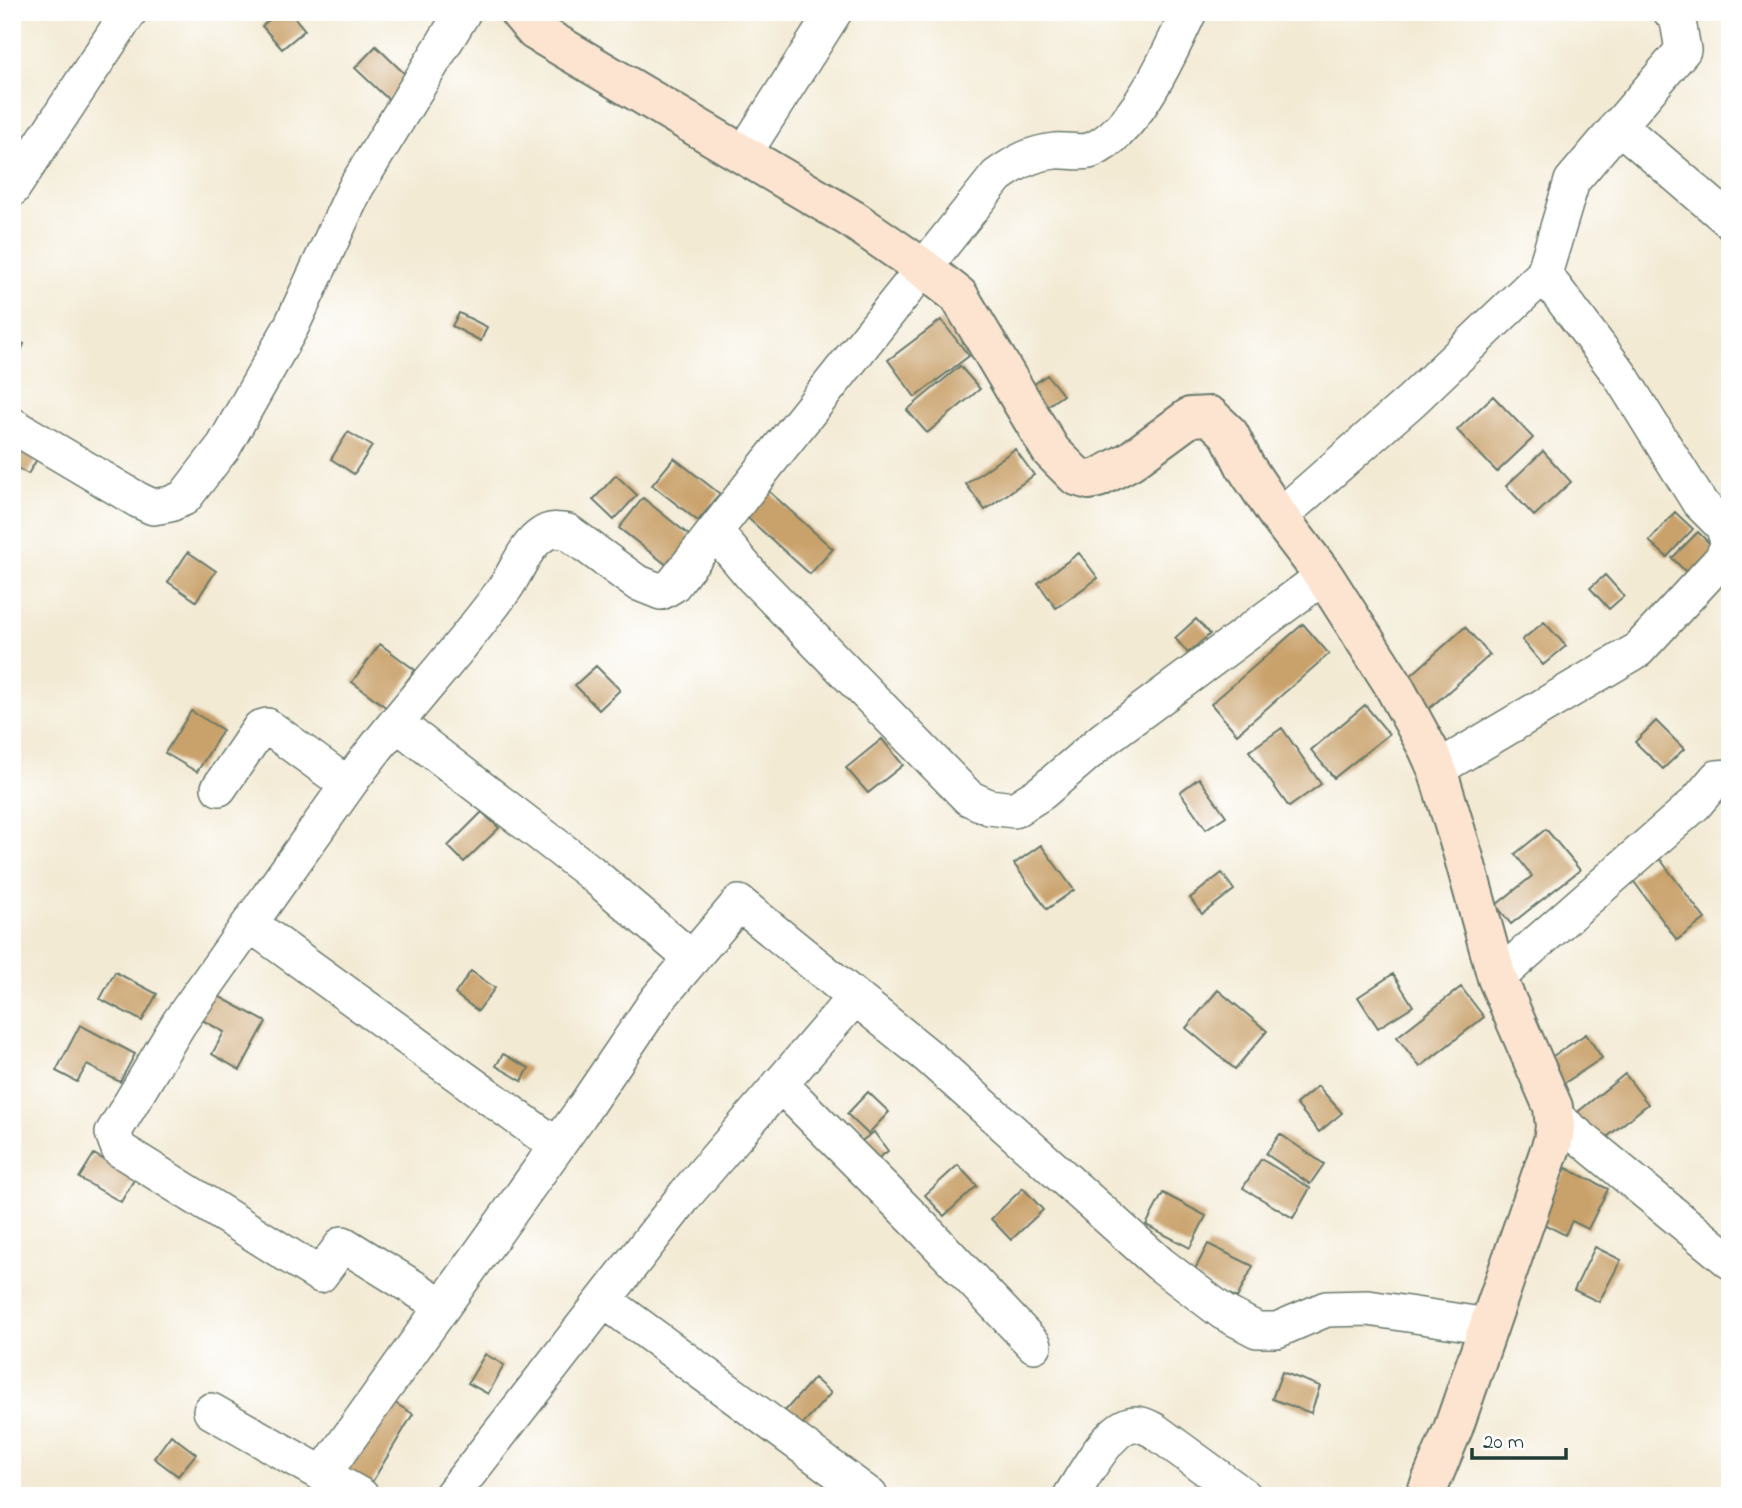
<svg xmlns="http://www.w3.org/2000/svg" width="1742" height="1508" viewBox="0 0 1742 1508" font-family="'Indie Flower',sans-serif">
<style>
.building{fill:#c9a16b}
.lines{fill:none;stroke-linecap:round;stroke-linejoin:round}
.street-casing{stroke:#697a6c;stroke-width:38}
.secondary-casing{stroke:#697a6c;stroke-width:42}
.street{stroke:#fff;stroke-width:35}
.secondary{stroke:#fde4d1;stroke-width:38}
</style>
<rect width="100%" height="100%" fill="#fff"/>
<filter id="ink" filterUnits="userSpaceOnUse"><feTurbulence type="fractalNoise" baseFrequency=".0143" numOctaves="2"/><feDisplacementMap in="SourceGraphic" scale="14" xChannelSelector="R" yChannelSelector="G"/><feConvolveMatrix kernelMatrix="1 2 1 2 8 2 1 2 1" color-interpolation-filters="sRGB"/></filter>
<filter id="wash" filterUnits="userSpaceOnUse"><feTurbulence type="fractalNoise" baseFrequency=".00686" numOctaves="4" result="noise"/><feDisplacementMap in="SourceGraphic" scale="28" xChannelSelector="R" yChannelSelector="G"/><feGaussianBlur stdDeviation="1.57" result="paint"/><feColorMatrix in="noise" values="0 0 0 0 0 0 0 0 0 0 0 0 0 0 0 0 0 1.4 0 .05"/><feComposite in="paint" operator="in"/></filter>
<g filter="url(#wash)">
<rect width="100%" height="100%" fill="#f3ead4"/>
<g id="blocks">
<path class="building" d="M278,12H290L305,30L282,49L262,26Z
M376,46L410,79L389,100L355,68Z
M459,313L487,327L481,341L452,326Z
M941,320L969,356L915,397L888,360Z
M12,339L24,344L12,370Z
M960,366L980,389L927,433L907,410Z
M1047,375L1063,395L1034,415L1019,395Z
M1493,396L1533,438L1497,472L1457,430Z
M348,432L372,446L354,474L331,459Z
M12,440L39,456L28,474L12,465Z
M1015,449L1034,475L985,510L966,484Z
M1543,451L1571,482L1534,516L1506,486Z
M674,458L720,494L698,521L652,485Z
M616,475L637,495L614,520L593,500Z
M763,486L833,549L810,574L740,511Z
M643,498L695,540L672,569L619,528Z
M1675,512L1693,529L1667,557L1649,541Z
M1698,532L1718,552L1692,578L1672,558Z
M188,552L216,571L196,601L168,582Z
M1079,553L1098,578L1056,608L1038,583Z
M1605,575L1624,596L1609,609L1590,588Z
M1196,619L1210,634L1188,653L1175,638Z
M1544,622L1566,646L1543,665L1522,640Z
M1303,624L1329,654L1237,734L1211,704Z
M1465,627L1490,655L1422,715L1398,687Z
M380,644L415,670L387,708L352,682Z
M596,666L620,690L599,710L575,685Z
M1365,705L1389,734L1334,778L1311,750Z
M191,711L223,730L197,772L165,753Z
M1656,721L1684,749L1663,769L1635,742Z
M1282,728L1321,784L1289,807L1249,751Z
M882,739L903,765L868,793L846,768Z
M1199,778L1226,816L1206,829L1180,792Z
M482,812L499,828L464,862L448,846Z
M1546,829L1580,870L1511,924L1496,905L1532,876L1515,854Z
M1041,845L1074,890L1047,909L1014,864Z
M1660,859L1705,919L1677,940L1632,879Z
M1222,873L1234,890L1202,914L1190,898Z
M471,971L495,988L478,1011L455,994Z
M115,972L157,994L142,1021L100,999Z
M1393,974L1413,1006L1378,1028L1358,997Z
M1461,987L1484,1017L1420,1067L1397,1037Z
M1218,990L1267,1031L1235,1069L1186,1028Z
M209,991L266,1022L240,1070L212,1054L224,1032L195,1016Z
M80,1025L135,1054L120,1082L87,1065L77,1082L56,1071Z
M1586,1034L1602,1058L1557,1088L1541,1064Z
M503,1054L529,1068L522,1081L496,1066Z
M1625,1074L1648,1104L1597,1145L1574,1115Z
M1318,1086L1342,1113L1319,1132L1296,1104Z
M868,1092L889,1112L868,1134L847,1114Z
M874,1132L888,1151L866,1167L852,1148Z
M1280,1134L1324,1164L1310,1184L1266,1154Z
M94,1154L135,1178L121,1202L79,1178Z
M1261,1159L1310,1188L1293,1218L1243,1188Z
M958,1165L977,1186L944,1216L925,1195Z
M1566,1168L1608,1189L1588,1229L1572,1221L1565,1235L1538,1221Z
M1023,1188L1043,1210L1011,1240L991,1219Z
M1163,1193L1206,1216L1190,1248L1146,1225Z
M1208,1244L1253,1266L1237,1298L1192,1275Z
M1595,1247L1621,1260L1599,1302L1574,1290Z
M485,1354L504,1365L488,1394L468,1383Z
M1282,1372L1320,1386L1311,1413L1272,1399Z
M814,1378L831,1393L800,1427L784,1412Z
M385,1397L413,1414L369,1487L340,1469Z
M171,1435L196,1454L178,1476L154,1458Z"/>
</g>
</g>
<g filter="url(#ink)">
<use href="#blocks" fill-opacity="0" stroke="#697a6c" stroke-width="2"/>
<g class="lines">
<defs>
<path id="street" d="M1618,125L1730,221
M743,155L834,12
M12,189L129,12
M12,425L138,500L153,507L170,504L184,498L224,446L291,327L356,187L463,12
M1279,517L1411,401L1544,274L1572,181L1683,50L1678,21L1671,12
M716,533L753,577L969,798L989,807L1014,810L1041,793L1104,739L1324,576
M396,723L590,872L692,959
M1437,769L1638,650L1722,559L1729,544L1723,526L1699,502L1620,375L1544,274
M219,788L260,728L267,726L348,785
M250,924L557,1146
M1497,978L1695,804L1717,778L1730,777
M780,1084L920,1225L1034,1345
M1554,1116L1730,1261
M604,1300L870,1496
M443,1306L343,1244L320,1275L119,1149L113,1133L179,1023L348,785C397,716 456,656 505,588C517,571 525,546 542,535C550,529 558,530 568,532L636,582L661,592L673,585L768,463L997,176C1017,162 1030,154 1055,151C1066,150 1082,154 1092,150C1137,130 1169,54 1189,12
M211,1411L361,1496
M323,1474L580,1114L657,1000L739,903L929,1057L1160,1264L1223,1312L1257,1330H1277L1326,1309L1368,1308L1488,1326
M451,1496L686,1194L855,997
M1071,1496C1084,1476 1107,1432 1129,1425C1139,1422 1147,1427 1155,1431L1244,1496"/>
<path id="secondary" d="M519,12L535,31L852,219L923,268L959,296L1051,451L1076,476L1089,480L1098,478L1130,461L1190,417L1210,416L1229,434L1245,466L1279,517L1324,576L1391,681L1428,749L1437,769L1462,851L1497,978L1553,1107L1555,1127L1553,1141L1453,1429L1425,1496"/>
</defs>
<use href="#street" class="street-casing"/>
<use href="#secondary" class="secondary-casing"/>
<use href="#street" class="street"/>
<use href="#secondary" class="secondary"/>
</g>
</g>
<rect width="1742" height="1508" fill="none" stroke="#fff" stroke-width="42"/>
<path d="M1472 1448v10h94v-10" fill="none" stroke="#1f3d34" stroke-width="3.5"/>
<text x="1483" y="1448" font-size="21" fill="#1f3d34" stroke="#ffffff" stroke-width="5" paint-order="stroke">20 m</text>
</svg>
